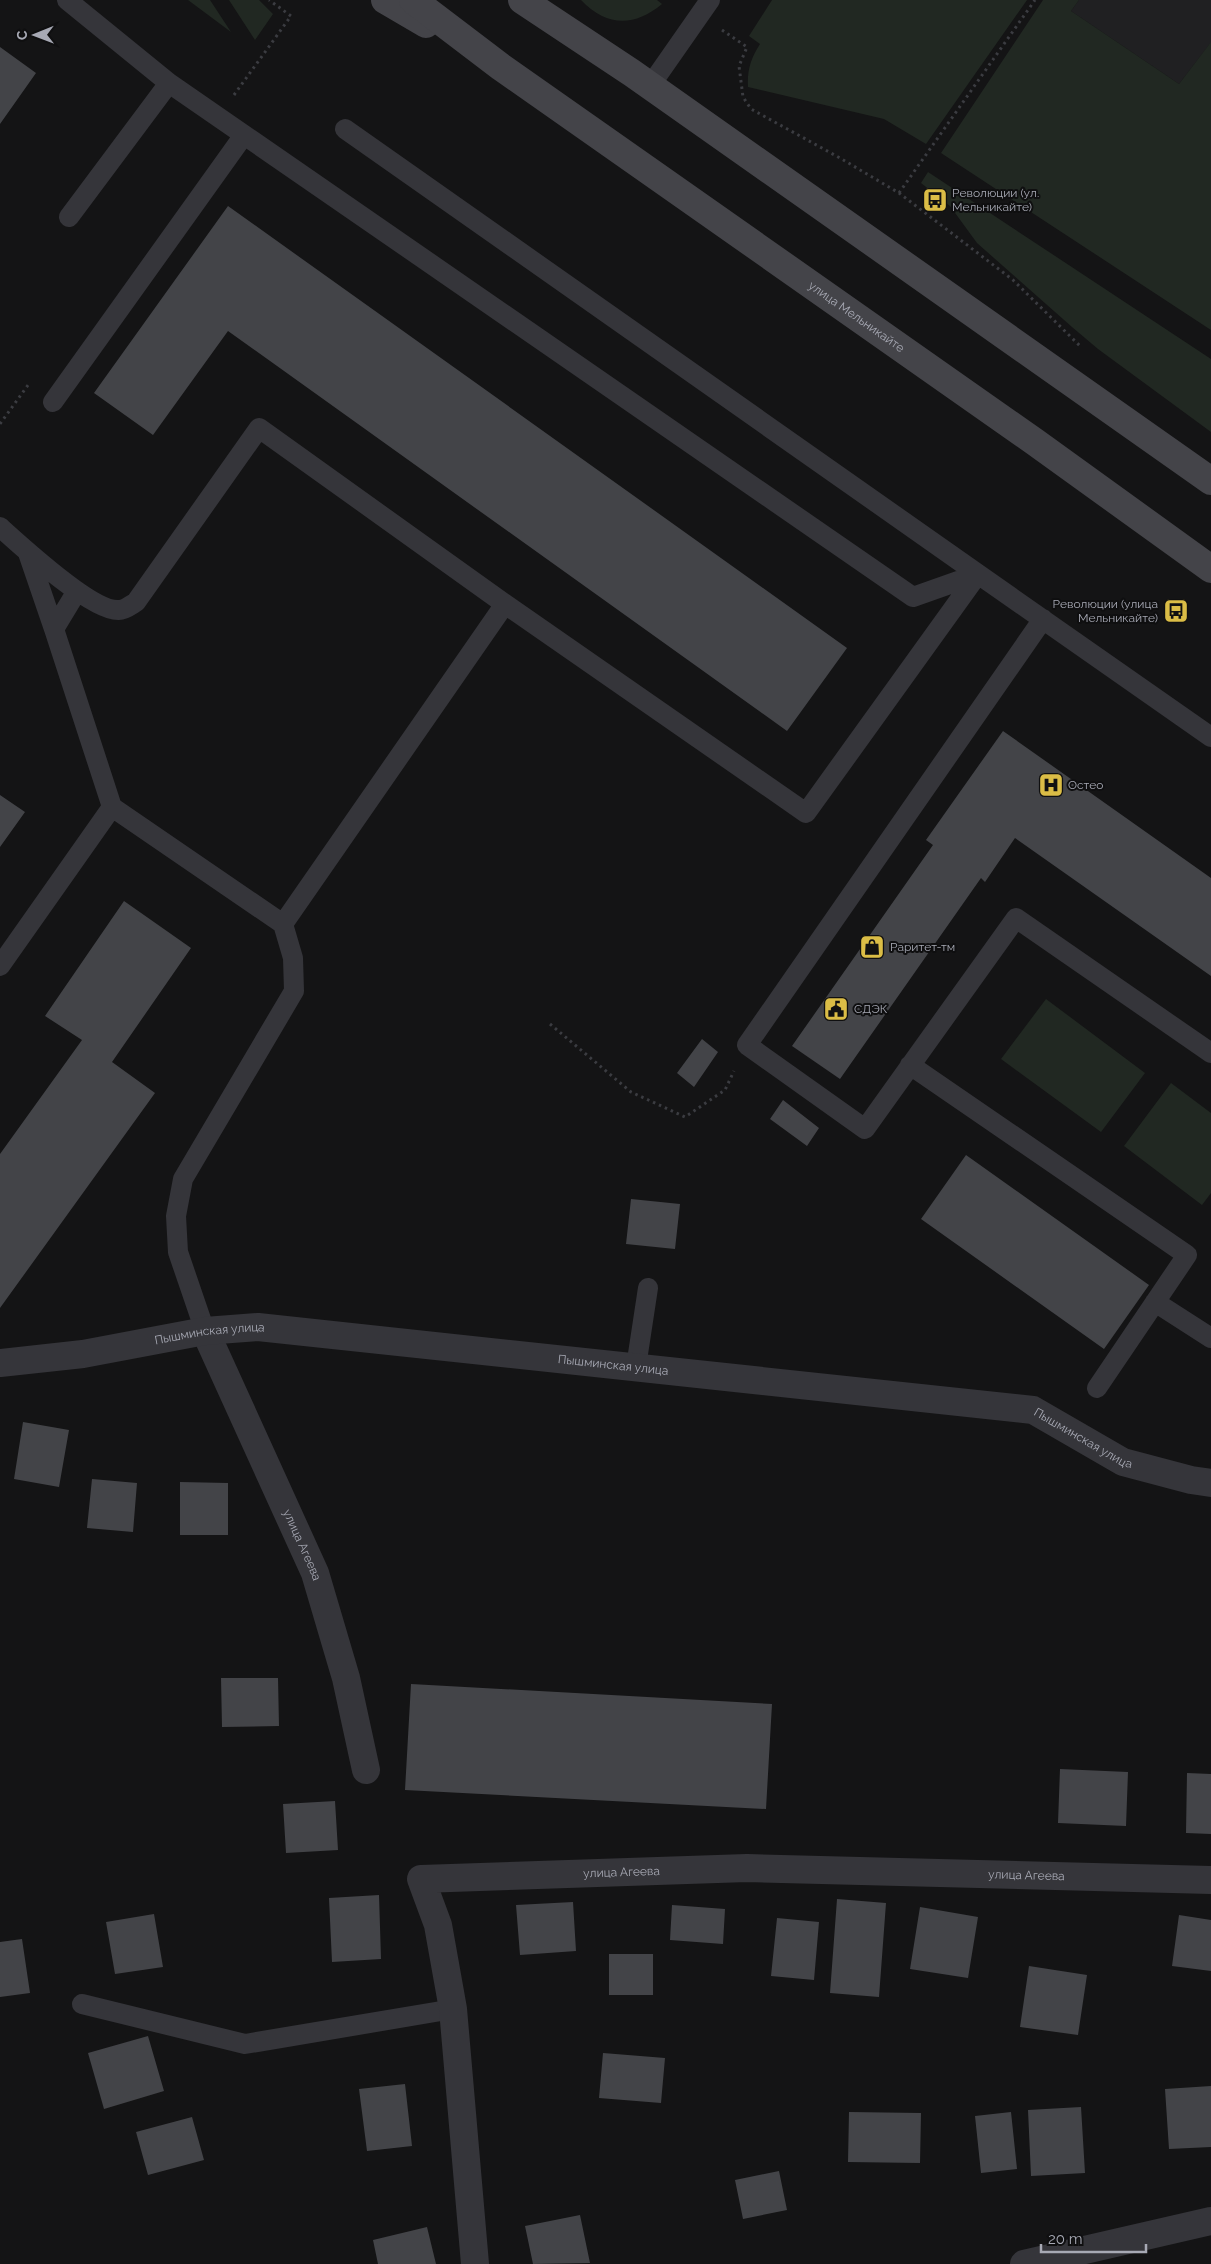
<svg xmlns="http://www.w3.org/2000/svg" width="1211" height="2264" viewBox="0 0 1211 2264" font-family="Raleway,sans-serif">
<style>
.built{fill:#202022}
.green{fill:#212822}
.building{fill:#434448}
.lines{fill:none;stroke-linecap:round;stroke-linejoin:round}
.path{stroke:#3b3c41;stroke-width:3;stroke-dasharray:2.5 4;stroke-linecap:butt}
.service{stroke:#35353a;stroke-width:20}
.minor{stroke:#35353a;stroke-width:28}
.secondary{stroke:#444449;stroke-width:28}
.labels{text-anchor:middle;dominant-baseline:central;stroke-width:4;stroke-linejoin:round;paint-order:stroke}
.poi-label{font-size:12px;fill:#a7a9b4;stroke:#0f0f10;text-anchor:start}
.street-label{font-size:12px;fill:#a7a9b4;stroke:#0f0f10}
</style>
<rect width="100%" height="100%" fill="#141415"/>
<path class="built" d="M1079,0H1211V46L1209,45L1179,84L1071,11Z"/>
<path class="green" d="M188,0H210L231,32Z
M229,0H259L273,14L255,40Z
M581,0H657L662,4C634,27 607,27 581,0Z
M772,0H1027L926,144L884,119L748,87C747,70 751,58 760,44L749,36Z
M1043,0H1079L1071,11L1179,84L1211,42V330L941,153Z
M928,172L1211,359V432L1098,349L1072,327L977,243L950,206L921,183Z
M1046,999L1145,1073L1101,1132L1001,1059Z
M1171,1083L1211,1113V1193L1202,1205L1124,1146Z"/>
<path class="building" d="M0,47L36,73L0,124Z
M228,206L847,648L787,731L228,331L153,435L94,393Z
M1003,731L1211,878V976L1015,838L985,882L981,878L840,1079L792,1046L933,845L926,840Z
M0,795L25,812L0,847Z
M124,901L191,948L112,1062L155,1093L0,1308V1154L82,1040L45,1016Z
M702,1039L718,1052L694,1087L677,1073Z
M783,1100L819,1128L807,1146L770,1119Z
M966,1155L1149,1285L1104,1349L921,1219Z
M631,1199L680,1204L675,1249L626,1244Z
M23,1422L69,1430L59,1487L14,1479Z
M92,1479L137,1483L133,1532L87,1528Z
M180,1482L228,1483V1535H180Z
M221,1678H278L279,1726L222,1727Z
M411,1684L772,1704L766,1809L405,1790Z
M1060,1769L1128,1772L1126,1826L1058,1823Z
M1187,1773L1211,1774V1834L1186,1833Z
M335,1801L338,1850L286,1853L283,1804Z
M379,1895L381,1959L332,1962L329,1898Z
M837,1899L886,1903L879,1997L830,1993Z
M573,1902L576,1951L520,1955L516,1905Z
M672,1905L725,1909L723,1944L670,1940Z
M920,1907L978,1917L968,1978L910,1969Z
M154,1914L163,1967L115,1974L106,1922Z
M1179,1915L1211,1920V1971L1172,1966Z
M777,1918L819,1922L814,1980L771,1976Z
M22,1939L30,1993L0,1997V1942Z
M609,1954H653V1995H609Z
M1029,1966L1087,1975L1078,2035L1020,2027Z
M148,2036L164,2091L104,2109L88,2053Z
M603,2053L665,2058L661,2103L599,2098Z
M405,2084L412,2146L367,2151L359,2089Z
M1211,2086V2147L1169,2149L1165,2089Z
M1081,2107L1085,2173L1031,2176L1028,2110Z
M849,2112L921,2113L920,2163L848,2162Z
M1011,2112L1017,2169L981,2173L975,2116Z
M192,2117L204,2160L148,2175L136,2132Z
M779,2171L787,2210L743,2219L735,2180Z
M580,2215L590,2263L533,2264L525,2226Z
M427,2227L436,2264H378L373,2240Z"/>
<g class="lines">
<path class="path" d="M722,30L747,47L739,66L743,97L751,109L840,158L899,193L1013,280L1080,346
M234,95L291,16L269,0
M899,193L1035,0
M0,424L28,385
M550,1024L631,1092L685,1117L725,1090L734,1071"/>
<path class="service" d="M67,0L169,83L913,597L978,574L1211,737
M650,86L710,0
M69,217L169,83
M53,402L244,135
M0,527C21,546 93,612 119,610C125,610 131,605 136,602L259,428L505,604L806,813L978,574L345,129
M28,553L54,629
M77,591L54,629L112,807L283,924L293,958L294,991L183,1179L176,1216L178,1252L205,1331
M1043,619L747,1045L865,1129L1016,918L1211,1053
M283,924L505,604
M0,966L112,807
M910,1065L1187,1255L1097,1388
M1155,1302L1211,1338
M636,1367L648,1288
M82,2004L245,2044L453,2009"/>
<g class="minor">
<path id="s1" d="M205,1331L315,1573L346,1678L366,1770"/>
<path id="s2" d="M0,1363L83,1354L205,1331L258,1327L1033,1410L1123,1462L1191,1480L1211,1483"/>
<path id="s3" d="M475,2264L453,2009L438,1925L421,1879L747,1868L1211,1880"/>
<path d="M1024,2264L1211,2221"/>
</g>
<g class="secondary">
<path d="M385,0L426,24"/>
<path id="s4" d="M413,0L501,67L1035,442L1211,569"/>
<path d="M522,0L632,73L1211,481"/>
</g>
</g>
<defs>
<symbol id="bus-square" viewBox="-11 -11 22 22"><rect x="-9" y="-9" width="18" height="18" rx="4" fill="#dbbd46" stroke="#0f0f10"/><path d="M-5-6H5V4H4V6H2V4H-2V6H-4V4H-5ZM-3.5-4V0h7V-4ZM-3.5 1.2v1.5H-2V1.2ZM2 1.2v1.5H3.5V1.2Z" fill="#111"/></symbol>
<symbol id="hospital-square" viewBox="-11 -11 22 22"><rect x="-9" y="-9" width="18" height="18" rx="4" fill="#dbbd46" stroke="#0f0f10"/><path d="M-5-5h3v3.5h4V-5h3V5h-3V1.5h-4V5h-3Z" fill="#111"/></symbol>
<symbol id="shop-square" viewBox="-11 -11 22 22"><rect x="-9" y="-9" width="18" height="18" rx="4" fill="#dbbd46" stroke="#0f0f10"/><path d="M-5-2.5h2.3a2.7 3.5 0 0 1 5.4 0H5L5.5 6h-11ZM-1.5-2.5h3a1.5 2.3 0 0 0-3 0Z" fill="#111"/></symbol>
<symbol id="civic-square" viewBox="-11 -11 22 22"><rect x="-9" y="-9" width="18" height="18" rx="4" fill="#dbbd46" stroke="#0f0f10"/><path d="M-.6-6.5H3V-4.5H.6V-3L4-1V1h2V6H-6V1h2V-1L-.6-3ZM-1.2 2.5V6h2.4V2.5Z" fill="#111"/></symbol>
</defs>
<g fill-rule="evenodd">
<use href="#bus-square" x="921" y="186" width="28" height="28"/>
<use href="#bus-square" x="1162" y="597" width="28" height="28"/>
<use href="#hospital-square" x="1037" y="771" width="28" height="28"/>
<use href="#shop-square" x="858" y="933" width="28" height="28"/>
<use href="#civic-square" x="822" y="995" width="28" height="28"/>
</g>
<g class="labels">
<g class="poi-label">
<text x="952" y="193">Революции (ул.<tspan x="952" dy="14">Мельникайте)</tspan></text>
<text x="1158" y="604" text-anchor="end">Революции (улица<tspan x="1158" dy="14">Мельникайте)</tspan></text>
<text x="1068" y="785">Остео</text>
<text x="890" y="947">Раритет-тм</text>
<text x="854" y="1009">СДЭК</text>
</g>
<g class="street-label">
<text stroke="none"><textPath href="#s4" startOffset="545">улица Мельникайте</textPath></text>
<text stroke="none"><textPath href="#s2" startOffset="212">Пышминская улица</textPath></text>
<text stroke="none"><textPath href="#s2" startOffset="618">Пышминская улица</textPath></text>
<text stroke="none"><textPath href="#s2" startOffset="1098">Пышминская улица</textPath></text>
<text stroke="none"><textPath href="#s1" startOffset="235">улица Агеева</textPath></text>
<text stroke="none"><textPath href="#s3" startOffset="591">улица Агеева</textPath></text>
<text stroke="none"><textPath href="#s3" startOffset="996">улица Агеева</textPath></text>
</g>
</g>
<g transform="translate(35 35) rotate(269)" stroke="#0f0f10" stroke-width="4" paint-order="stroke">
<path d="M0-4L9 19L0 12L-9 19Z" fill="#a7a9b4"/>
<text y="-8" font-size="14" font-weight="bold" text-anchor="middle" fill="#a7a9b4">С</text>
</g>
<path d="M1041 2244v8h105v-8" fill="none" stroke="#a7a9b4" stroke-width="2.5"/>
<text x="1048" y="2244" font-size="15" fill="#a7a9b4" stroke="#0f0f10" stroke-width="4" paint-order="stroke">20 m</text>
</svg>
